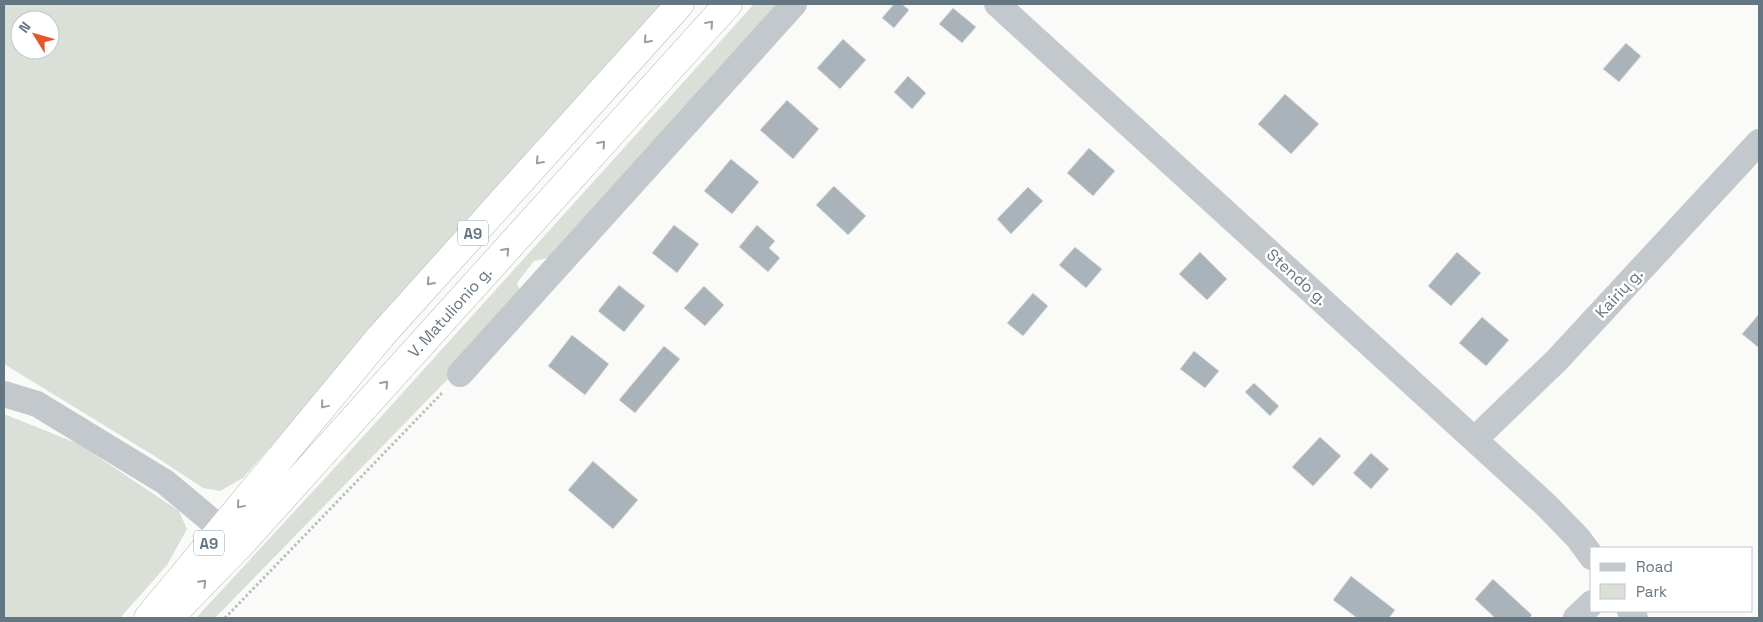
<svg xmlns="http://www.w3.org/2000/svg" width="1763" height="622" viewBox="0 0 1763 622" font-family="'Space Grotesk',sans-serif">
<style>
.green{fill:#dadfd7;fill-rule:evenodd}
.building{fill:#aab3b9;stroke:#dcdcda}
.lines{fill:none;stroke-linecap:round;stroke-linejoin:round}
.trunk-casing{stroke:#b4b9bd;stroke-width:29}
.path{stroke:#bbbfc2;stroke-width:3;stroke-dasharray:2.5 2.5;stroke-linecap:butt}
.minor{stroke:#c3c8cc;stroke-width:26}
.trunk{stroke:#fff;stroke-width:28}
.oneway{stroke:#939fa8}
.labels{text-anchor:middle;dominant-baseline:central;stroke-width:5;stroke-linejoin:round;paint-order:stroke}
.shield{fill:#fff;stroke:#939fa8;stroke-width:1}
.shield-label{font-size:15px;font-weight:bold;fill:#657683}
.street-label{font-size:16px;fill:#657683;stroke:#fff}
</style>
<rect width="100%" height="100%" fill="#fafaf8"/>
<path class="green" d="M4,4H661L243,478L220,491L203,488L156,457L4,364ZM20,20H50V50H20Z
M754,4H785L553,257L534,261L517,283L522,295L447,380L215,618H196L340,462Z
M4,414L79,444L179,511L187,529L167,565L120,618H4Z"/>
<path class="building" d="M894,4H902L909,10L894,28L882,18Z
M953,8L976,27L962,43L939,24Z
M843,39L866,60L840,89L817,68Z
M1626,43L1641,56L1619,82L1603,69Z
M908,76L926,93L912,109L894,92Z
M1285,94L1319,124L1291,154L1258,124Z
M787,100L819,129L793,159L760,130Z
M1089,148L1115,171L1093,196L1067,173Z
M731,159L759,182L732,214L704,191Z
M834,186L866,216L848,235L816,205Z
M1028,187L1043,201L1011,234L997,219Z
M674,225L699,244L677,273L652,253Z
M757,225L775,241L769,248L780,258L768,272L739,247Z
M1075,247L1102,269L1086,288L1059,265Z
M1200,252L1227,279L1207,300L1179,274Z
M1457,252L1481,273L1451,306L1428,286Z
M619,285L645,306L624,332L598,311Z
M704,286L724,305L705,326L684,308Z
M1033,293L1048,306L1023,336L1007,323Z
M1759,314V348L1742,334Z
M1482,317L1509,340L1486,366L1459,343Z
M572,335L609,364L585,395L548,366Z
M664,346L680,359L635,413L619,400Z
M1194,351L1219,371L1205,388L1180,369Z
M1254,383L1279,406L1270,416L1245,392Z
M1320,437L1341,456L1313,486L1292,467Z
M1371,453L1389,469L1371,489L1353,473Z
M593,461L638,500L613,529L568,490Z
M1351,576L1395,610L1389,618H1357L1333,600Z
M1493,579L1532,615L1529,618H1495L1475,599Z"/>
<g class="lines">
<defs>
<path id="trunk" d="M148,618L381,336L680,4
M169,618L240,545L728,4"/>
</defs>
<use href="#trunk" class="trunk-casing"/>
<path class="path" d="M225,618L443,392"/>
<path class="minor" d="M997,4L1546,505L1578,538L1592,557
M460,374L794,4
M4,394L37,404L165,482L238,543
M1475,439L1557,360L1759,142
M1630,611L1635,618
M1576,618L1592,603"/>
<use href="#trunk" class="trunk"/>
</g>
<defs><path id="oneway-chevron" d="M-2-3.5L2.5 0L-2 3.5" fill="none" stroke-width="1.6" stroke-linecap="round" stroke-linejoin="round" transform="scale(1.25)"/></defs>
<g class="oneway">
<use href="#oneway-chevron" transform="translate(710 24) rotate(-48)"/>
<use href="#oneway-chevron" transform="translate(647 40) rotate(132)"/>
<use href="#oneway-chevron" transform="translate(602 144) rotate(-48)"/>
<use href="#oneway-chevron" transform="translate(539 161) rotate(132)"/>
<use href="#oneway-chevron" transform="translate(506 251) rotate(-48)"/>
<use href="#oneway-chevron" transform="translate(430 282) rotate(132)"/>
<use href="#oneway-chevron" transform="translate(385 384) rotate(-48)"/>
<use href="#oneway-chevron" transform="translate(324 405) rotate(130)"/>
<use href="#oneway-chevron" transform="translate(240 505) rotate(130)"/>
<use href="#oneway-chevron" transform="translate(203 583) rotate(-46)"/>
</g>
<g class="labels">
<g class="shield">
<rect x="458" y="220.5" width="30" height="25" rx="4"/>
<rect x="194" y="530.5" width="30" height="25" rx="4"/>
</g>
<g class="shield-label">
<text x="473" y="233">A9</text>
<text x="209" y="543">A9</text>
</g>
<g class="street-label">
<text transform="translate(1297 277) rotate(42)">Stendo g.</text>
<text transform="translate(1619 293) rotate(-47)">Kairių g.</text>
<text transform="translate(450 312) rotate(-48)">V. Matulionio g.</text>
</g>
</g>
<rect width="1763" height="622" fill="none" stroke="#657683" stroke-width="10"/>
<rect x="1590" y="547" width="162" height="65" fill="#ffffff" stroke="#c1c8cd"/>
<rect x="1600" y="563" width="25" height="8" fill="#c3c8cc" stroke="#c1c8cd"/>
<text x="1636" y="572" font-size="15" fill="#657683">Road</text>
<rect x="1600" y="584" width="25" height="15" fill="#dadfd7" stroke="#c1c8cd"/>
<text x="1636" y="597" font-size="15" fill="#657683">Park</text>
<g transform="translate(35 35) rotate(307)"><circle r="24" fill="#ffffff" stroke="#c1c8cd"/>
<path d="M0-4L9 19L0 12L-9 19Z" fill="#e4572e"/>
<text y="-8" font-size="14" font-weight="bold" text-anchor="middle" fill="#657683">N</text>
</g>
</svg>
